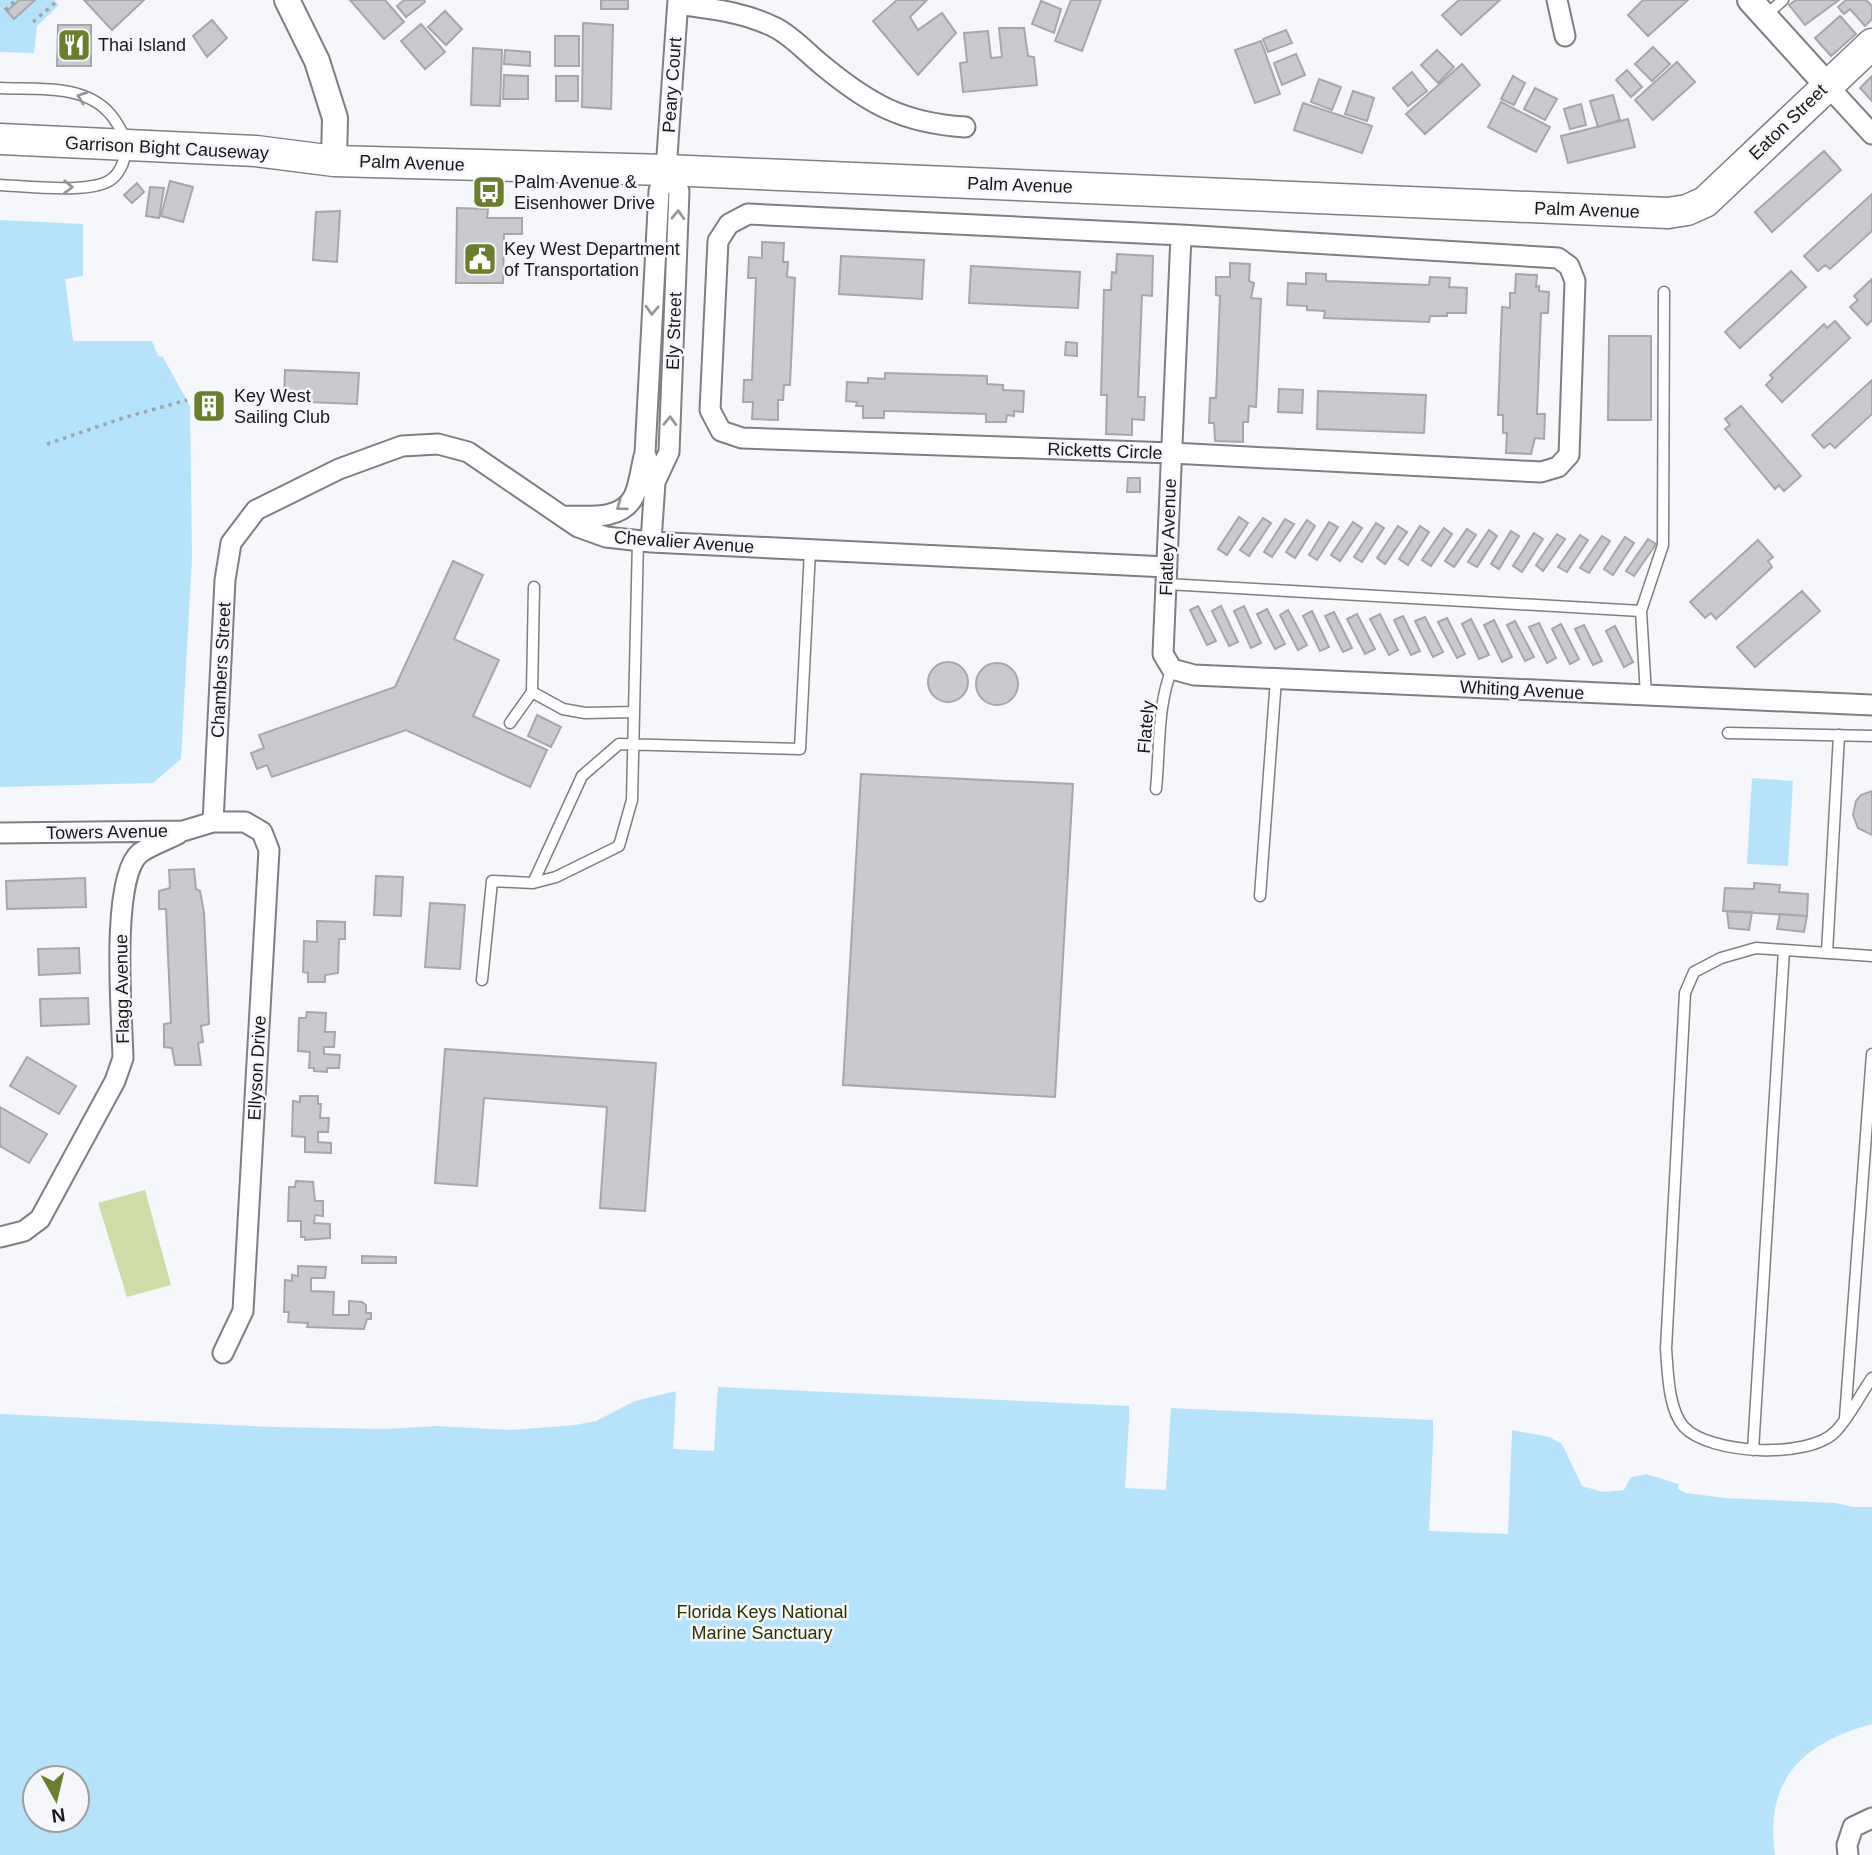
<svg xmlns="http://www.w3.org/2000/svg" width="1872" height="1855" viewBox="0 0 1872 1855" font-family="Helvetica,sans-serif">
<style>
.green{fill:#cedca5}
.water{fill:#b6e3fc;fill-rule:evenodd}
.pier{fill:#f5f7fa}
.building{fill:#c8cacd;stroke:#a5a7aa;stroke-width:2}
.lines{fill:none;stroke-linecap:round;stroke-linejoin:round}
.service-casing{stroke:#7d7f82;stroke-width:13}
.minor-casing{stroke:#7d7f82;stroke-width:23}
.tertiary-casing{stroke:#7d7f82;stroke-width:28}
.primary-casing{stroke:#7d7f82;stroke-width:33}
.path{stroke:#a3a4a6;stroke-width:3.5;stroke-dasharray:3.5 5;stroke-linecap:butt}
.service{stroke:#fff;stroke-width:10}
.minor{stroke:#fff;stroke-width:19}
.tertiary{stroke:#fff;stroke-width:24}
.primary{stroke:#fff;stroke-width:30}
.oneway{stroke:#979798}
.labels{text-anchor:middle;dominant-baseline:central;stroke-width:5;stroke-linejoin:round;paint-order:stroke}
.poi-label{font-size:18px;fill:#18181a;stroke:#f5f7fa;text-anchor:start}
.street-label{font-size:18px;fill:#18181a;stroke:#f5f7fa}
.park-label{font-size:18px;fill:#2c3500;stroke:#f5f7fa}
</style>
<rect width="100%" height="100%" fill="#f5f7fa"/>
<path class="green" d="M145,1190L171,1285L127,1297L98,1203Z"/>
<path class="water" d="M0,0H54L59,5L37,26L34,53L0,52Z
M0,220L83,224V276L65,279L73,341H152L158,356L163,357L190,406L192,557L181,759L153,783L0,787Z
M1752,778L1793,781L1788,866L1747,864Z
M718,1387L1129,1406V1416L1169,1418L1170,1408L1433,1420V1433L1512,1437V1424L1563,1433L1582,1475L1603,1484L1646,1474L1685,1486L1872,1496V1724C1803,1743 1764,1779 1775,1855H0V1402L523,1423L582,1418L628,1397L677,1391L718,1393ZM35,1778H77V1820H35Z"/>
<path class="pier" d="M677,1382L680,1383L681,1388L714,1390L715,1385L718,1384L714,1451L673,1449L676,1391L635,1401L596,1421L575,1425L511,1430L436,1426L386,1429L273,1427L0,1414V1398L100,1406L523,1420L581,1414L627,1394Z
M1130,1403L1133,1405L1132,1413L1167,1414V1407L1171,1405L1166,1490L1125,1488Z
M1434,1417L1437,1419V1429L1508,1434L1509,1423L1512,1421L1564,1429L1585,1473L1603,1480L1633,1473L1624,1490L1603,1492L1582,1486L1562,1444L1549,1437L1512,1430L1508,1534L1429,1531Z
M1679,1481L1872,1493V1507H1853L1836,1503L1725,1498L1686,1493L1678,1489Z"/>
<path class="building" d="M19,0H35L14,19L7,11Z
M84,0H144L112,30Z
M350,0H385L404,22L384,39Z
M404,0H424L425,2L406,17L397,6Z
M601,0H628V9H601Z
M897,0H927L910,17L918,30L942,13L956,33L918,75L873,21Z
M1071,0H1101L1082,51L1055,41Z
M1459,0H1500L1461,35L1442,15Z
M1643,0H1688L1648,36L1628,15Z
M1796,0H1839L1805,25L1789,5Z
M1846,0H1866L1872,6V19L1865,26L1850,9L1844,14L1838,7Z
M1041,1L1061,9L1054,33L1032,24Z
M445,11L462,29L446,45L428,27Z
M1840,16L1856,34L1831,56L1815,38Z
M212,20L227,38L207,57L193,36Z
M583,23L613,25L611,109L582,107Z
M421,24L445,52L425,69L401,41Z
M58,25H91V66H57Z
M999,28H1024L1028,56L1034,57L1037,85L963,92L960,63L967,62L964,33L988,31L991,58L1002,57Z
M1286,30L1292,43L1268,52L1263,39Z
M555,36H579V66H555Z
M1261,41L1280,94L1255,103L1235,50Z
M1653,47L1670,64L1652,81L1635,64Z
M473,48L502,50L500,106L471,105Z
M505,50L530,52V66L504,64Z
M1437,50L1454,67L1438,83L1421,65Z
M1296,54L1305,75L1282,85L1274,63Z
M1677,62L1695,82L1653,120L1635,100Z
M1462,64L1480,85L1425,134L1406,114Z
M1627,70L1642,87L1631,97L1616,80Z
M1412,72L1427,91L1408,106L1393,88Z
M504,75L528,76V99H503Z
M556,76H578V101H556Z
M1513,76L1525,83L1514,105L1501,99Z
M1872,76V101L1860,88Z
M1319,79L1341,87L1332,110L1311,102Z
M1535,88L1557,99L1545,120L1524,109Z
M1353,91L1374,98L1367,121L1345,114Z
M1613,95L1620,120L1598,127L1590,101Z
M1501,102L1550,127L1536,152L1488,127Z
M1303,103L1372,126L1362,153L1294,130Z
M1581,104L1586,125L1570,129L1564,109Z
M1628,119L1635,147L1568,163L1561,136Z
M1824,151L1841,170L1772,232L1755,212Z
M170,181L193,187L183,222L161,216Z
M137,183L144,192L132,203L124,195Z
M150,187L164,188L159,218L146,216Z
M1872,194V231L1830,269L1825,265L1818,271L1804,256Z
M457,208L488,209L487,218H522V234H504L503,283H456Z
M340,211L337,262L313,260L316,212Z
M762,242L784,243L783,262H788L787,277L795,278L790,385H784L783,400H778V420L752,419L753,402H743L744,380H752L756,278H748L749,257L762,258Z
M1117,254L1153,256L1152,296L1142,295L1138,397H1145L1144,420L1132,419V435L1106,434L1107,395H1101L1104,290H1111L1112,272L1116,273Z
M841,256L924,260L922,299L839,294Z
M1230,263L1250,264L1249,281L1254,283L1251,298L1261,299L1256,407L1249,406L1248,422H1243V442L1215,441L1214,423H1209L1210,398H1216L1220,296L1216,295V277H1230Z
M971,266L1080,272L1078,308L969,303Z
M1791,271L1806,287L1740,348L1725,332Z
M1306,273L1326,274V281L1429,285L1430,277L1450,278L1449,287L1467,288L1466,313H1447V316H1430L1429,322L1324,318L1325,311L1307,310V306L1287,305L1288,283L1306,284Z
M1516,274L1537,275L1536,287L1539,286V291L1549,292L1548,313H1541L1537,414H1545L1544,439L1535,438L1531,454L1506,453L1507,433H1503V415H1498L1502,307L1510,308V293H1515Z
M1872,279V320L1867,325L1850,307L1858,300L1854,296Z
M1835,321L1850,338L1782,402L1766,385L1773,378L1770,375L1824,324L1827,328Z
M1609,336H1651V420H1608Z
M1066,342L1077,343V356L1065,355Z
M285,370L359,373L357,404L284,401Z
M885,373L987,376V384L1003,385V390L1024,391L1023,412L1014,411V416L1007,415L1006,422H986V414L889,411H884V418H863V406H856L857,402L846,401L847,382L868,383V378L885,379Z
M1872,380V414L1835,448L1830,443L1824,448L1812,435Z
M1279,389L1303,390L1302,413L1278,412Z
M1318,391L1426,395L1424,433L1317,429Z
M197,396L220,397V416L197,415Z
M1741,406L1801,476L1784,491L1779,485L1775,489L1725,429L1730,425L1725,419Z
M1128,478H1140V492H1127Z
M1239,517L1248,523L1227,555L1218,549Z
M1263,518L1271,523L1249,556L1240,550Z
M1285,519L1294,524L1272,557L1264,552Z
M1307,520L1315,526L1295,558L1286,552Z
M1329,522L1338,527L1317,560L1309,555Z
M1353,522L1362,528L1340,561L1331,555Z
M1376,523L1384,528L1362,562L1354,557Z
M1398,526L1407,532L1385,564L1377,558Z
M1420,526L1429,532L1408,565L1399,559Z
M1444,528L1452,534L1431,566L1422,560Z
M1467,529L1476,535L1454,567L1445,561Z
M1489,530L1497,536L1477,567L1468,562Z
M1511,531L1519,536L1499,569L1491,564Z
M1534,533L1543,539L1522,572L1513,566Z
M1557,534L1565,539L1543,571L1536,565Z
M1580,535L1588,540L1567,572L1558,567Z
M1602,536L1610,541L1589,573L1580,568Z
M1625,537L1634,543L1613,575L1604,569Z
M1648,539L1656,544L1634,576L1626,571Z
M1758,540L1773,557L1768,561L1772,567L1716,619L1711,613L1705,618L1690,602Z
M453,561L483,575L454,639L499,660L473,716L547,750L530,787L406,730L272,777L267,765L257,769L251,753L264,748L259,735L395,687Z
M1802,591L1820,611L1755,667L1737,647Z
M1198,606L1216,641L1207,645L1190,610Z
M1221,606L1238,642L1229,646L1212,611Z
M1244,606L1261,643L1251,648L1234,611Z
M1267,609L1285,644L1275,649L1257,614Z
M1288,610L1307,645L1298,650L1280,615Z
M1312,611L1329,647L1320,651L1303,616Z
M1334,612L1352,648L1343,652L1325,616Z
M1357,614L1375,649L1365,654L1347,619Z
M1380,614L1398,650L1389,655L1370,619Z
M1403,616L1420,651L1411,655L1394,620Z
M1425,617L1443,652L1433,657L1415,621Z
M1447,618L1465,654L1457,658L1438,622Z
M1471,619L1489,655L1479,659L1462,624Z
M1494,620L1512,657L1502,662L1484,625Z
M1515,621L1534,657L1525,661L1507,625Z
M1539,623L1556,658L1547,663L1529,627Z
M1561,624L1579,659L1570,664L1552,629Z
M1584,625L1602,661L1593,665L1575,629Z
M1615,626L1633,662L1624,667L1606,631Z
M928 682a20 20 0 1 1 40 0a20 20 0 1 1-40 0Z
M976 684a21 21 0 1 1 42 0a21 21 0 1 1-42 0Z
M537,715L561,727L551,747L528,736Z
M861,774L1073,784L1055,1097L843,1085Z
M1872,791V835L1858,828L1853,815L1856,801L1861,795Z
M194,869L196,889L200,891L204,912L209,1024L201,1026L203,1042L198,1043L201,1065H175L172,1048L164,1047V1024L171,1023L166,909H159V891L170,888L169,870Z
M376,876L403,877L401,916L374,915Z
M85,878L86,907L7,909L6,881Z
M1754,883L1780,885L1779,892L1808,894L1807,916L1723,911L1725,888L1754,889Z
M430,903L465,905L460,969L425,967Z
M1727,911L1752,912L1749,930L1729,928Z
M1780,914L1807,916L1804,932L1777,929Z
M317,921L345,922V939H339L338,973L325,975V982H308V973L303,972L304,941L317,942Z
M79,948L80,973L39,975L38,949Z
M88,998L89,1024L41,1026L40,999Z
M307,1012L326,1013L325,1032H335L334,1047H324V1054L340,1055L339,1068H327V1072L314,1071V1068H309L310,1052L298,1051L299,1018H306Z
M445,1049L656,1063L645,1211L600,1208L607,1107L484,1098L477,1186L435,1183Z
M27,1057L76,1086L59,1114L10,1086Z
M300,1096H318V1104H321L320,1118H329L328,1132H318V1142L331,1143V1153L305,1152V1137L292,1136L293,1101L300,1102Z
M0,1107L47,1134L29,1163L0,1146Z
M296,1181L313,1182L315,1201H323V1216L315,1215L314,1223L330,1224V1238L305,1240V1237H301V1221H288L289,1187H295Z
M362,1256L396,1257V1263H362Z
M298,1266L326,1267L325,1278H311V1291L334,1292L333,1315H349V1301L362,1302L366,1305V1313H371V1319H367L364,1329L307,1327L308,1323L288,1322L289,1312H284L285,1280L292,1281V1275L298,1276Z"/>
<g class="lines">
<defs>
<path id="service" d="M1765,16L1783,0
M0,88C36,90 85,83 111,115C118,123 123,134 128,144C125,156 123,169 113,178C95,195 25,186 0,185
M1167,584L1641,611
M534,587L532,692L563,709L585,713L634,712
M1646,695L1641,611L1663,545L1664,292
M510,723L532,692
M1728,733L1872,736
M1156,789C1160,750 1157,705 1172,669
M533,883L556,877L619,846L632,800L638,540
M1260,896L1276,679
M1827,953L1839,735
M1872,956L1756,948L1721,958L1694,972L1685,993L1666,1349C1668,1372 1668,1409 1684,1427C1709,1454 1809,1460 1836,1431C1850,1416 1860,1395 1872,1378
M482,980L492,881L533,883L582,776L619,744L800,749L810,550
M1845,1418L1872,1054
M1753,1450L1784,950"/>
<path id="minor" d="M1557,0L1565,36
M678,4C712,9 745,12 776,28C792,36 807,53 822,65C869,104 903,123 965,127
M1827,85L1872,134
M748,214L1181,235L1558,258L1569,266L1575,281L1569,455L1558,467L1541,472L1172,453L742,438L721,431L710,410L718,241L729,224Z
M1181,235L1163,654L1172,669L1194,675L1872,705
M655,482L645,453L659,191L666,170L678,0
M564,516C587,516 622,521 634,496C640,483 641,466 645,453
M651,542L655,482L669,452L679,191L666,170
M213,822L225,580L231,543L256,510L339,469L402,446L438,444L468,452L578,527L606,537L651,542L1167,567
M0,833L183,831L213,822H245L262,832L269,850L243,1311L223,1353
M0,1237L24,1231L40,1219L115,1081L123,1058C122,1018 110,877 140,853C151,845 167,840 178,834
M1848,1855L1847,1845L1853,1827L1872,1818"/>
<path id="tertiary" d="M287,0L317,61L335,118L334,161
M1750,0L1827,85"/>
<path id="primary" d="M0,139L256,151L334,161L666,170L1668,213L1687,210L1705,202L1872,44"/>
</defs>
<use href="#service" class="service-casing"/>
<use href="#minor" class="minor-casing"/>
<use href="#tertiary" class="tertiary-casing"/>
<use href="#primary" class="primary-casing"/>
<path class="path" d="M5,10L16,0
M33,22L56,2
M47,444L126,417L187,400"/>
<use href="#service" class="service"/>
<use href="#minor" class="minor"/>
<use href="#tertiary" class="tertiary"/>
<use href="#primary" class="primary"/>
</g>
<defs><path id="oneway-chevron" d="M-2-3.5L2.5 0L-2 3.5" fill="none" stroke-width="1.6" stroke-linecap="round" stroke-linejoin="round" transform="scale(1.75)"/></defs>
<g class="oneway">
<use href="#oneway-chevron" transform="translate(82 97) rotate(-160)"/>
<use href="#oneway-chevron" transform="translate(68 187) rotate(1)"/>
<use href="#oneway-chevron" transform="translate(678 215) rotate(-88)"/>
<use href="#oneway-chevron" transform="translate(652 310) rotate(93)"/>
<use href="#oneway-chevron" transform="translate(670 421) rotate(-88)"/>
<use href="#oneway-chevron" transform="translate(621 506) rotate(144)"/>
</g>
<defs>
<symbol id="restaurant-square" viewBox="-11 -11 22 22"><rect x="-9" y="-9" width="18" height="18" rx="4" fill="#6c7d2b" stroke="#f5f7fa"/><path d="M-5-6h1v4h1v-4h1v4h1v-4h1v5L-1.5 .5V6h-2V.5L-5-1ZM5-6V6H3V1.5H1.5Q1.5-4 5-6Z" fill="#fff"/></symbol>
<symbol id="bus-square" viewBox="-11 -11 22 22"><rect x="-9" y="-9" width="18" height="18" rx="4" fill="#6c7d2b" stroke="#f5f7fa"/><path d="M-5-6H5V4H4V6H2V4H-2V6H-4V4H-5ZM-3.5-4V0h7V-4ZM-3.5 1.2v1.5H-2V1.2ZM2 1.2v1.5H3.5V1.2Z" fill="#fff"/></symbol>
<symbol id="civic-square" viewBox="-11 -11 22 22"><rect x="-9" y="-9" width="18" height="18" rx="4" fill="#6c7d2b" stroke="#f5f7fa"/><path d="M-.6-6.5H3V-4.5H.6V-3L4-1V1h2V6H-6V1h2V-1L-.6-3ZM-1.2 2.5V6h2.4V2.5Z" fill="#fff"/></symbol>
<symbol id="building-square" viewBox="-11 -11 22 22"><rect x="-9" y="-9" width="18" height="18" rx="4" fill="#6c7d2b" stroke="#f5f7fa"/><path d="M-4-6H4V6H1V3H-1V6H-4ZM-2.5-4.3h1.7v1.8h-1.7ZM.8-4.3h1.7v1.8H.8ZM-2.5-1h1.7V.8h-1.7ZM.8-1h1.7V.8H.8Z" fill="#fff"/></symbol>
</defs>
<g fill-rule="evenodd">
<use href="#restaurant-square" x="55" y="26" width="38" height="38"/>
<use href="#bus-square" x="470" y="173" width="38" height="38"/>
<use href="#civic-square" x="461" y="240" width="38" height="38"/>
<use href="#building-square" x="190" y="387" width="38" height="38"/>
</g>
<g class="labels">
<g class="poi-label">
<text x="98" y="45">Thai Island</text>
<text x="514" y="182">Palm Avenue &amp;<tspan x="514" dy="21">Eisenhower Drive</tspan></text>
<text x="504" y="249">Key West Department<tspan x="504" dy="21">of Transportation</tspan></text>
<text x="234" y="396">Key West<tspan x="234" dy="21">Sailing Club</tspan></text>
</g>
<g class="street-label">
<text transform="translate(672 85) rotate(-86)">Peary Court</text>
<text transform="translate(1788 122) rotate(-44)">Eaton Street</text>
<text transform="translate(167 148) rotate(3)">Garrison Bight Causeway</text>
<text transform="translate(412 163) rotate(2)">Palm Avenue</text>
<text transform="translate(1020 185) rotate(2)">Palm Avenue</text>
<text transform="translate(1587 210) rotate(2)">Palm Avenue</text>
<text transform="translate(674 331) rotate(-88)">Ely Street</text>
<text transform="translate(1105 451) rotate(2)">Ricketts Circle</text>
<text transform="translate(1168 537) rotate(-88)">Flatley Avenue</text>
<text transform="translate(684 542) rotate(4)">Chevalier Avenue</text>
<text transform="translate(221 670) rotate(-87)">Chambers Street</text>
<text transform="translate(1522 690) rotate(3)">Whiting Avenue</text>
<text transform="translate(1146 727) rotate(-85)">Flately</text>
<text transform="translate(107 832) rotate(-1)">Towers Avenue</text>
<text transform="translate(122 989) rotate(-91)">Flagg Avenue</text>
<text transform="translate(257 1068) rotate(-87)">Ellyson Drive</text>
</g>
<g class="park-label">
<text x="762" y="1612">Florida Keys National<tspan x="762" dy="21">Marine Sanctuary</tspan></text>
</g>
</g>
<g transform="translate(56 1799) rotate(172)"><circle r="33" fill="#f5f7fa" stroke="#9d9ea0" stroke-width="2"/>
<path d="M0-5L12 26L0 18L-12 26Z" fill="#6c7d2b"/>
<text y="-10" font-size="19" font-weight="bold" text-anchor="middle" fill="#18181a">N</text>
</g>
</svg>
